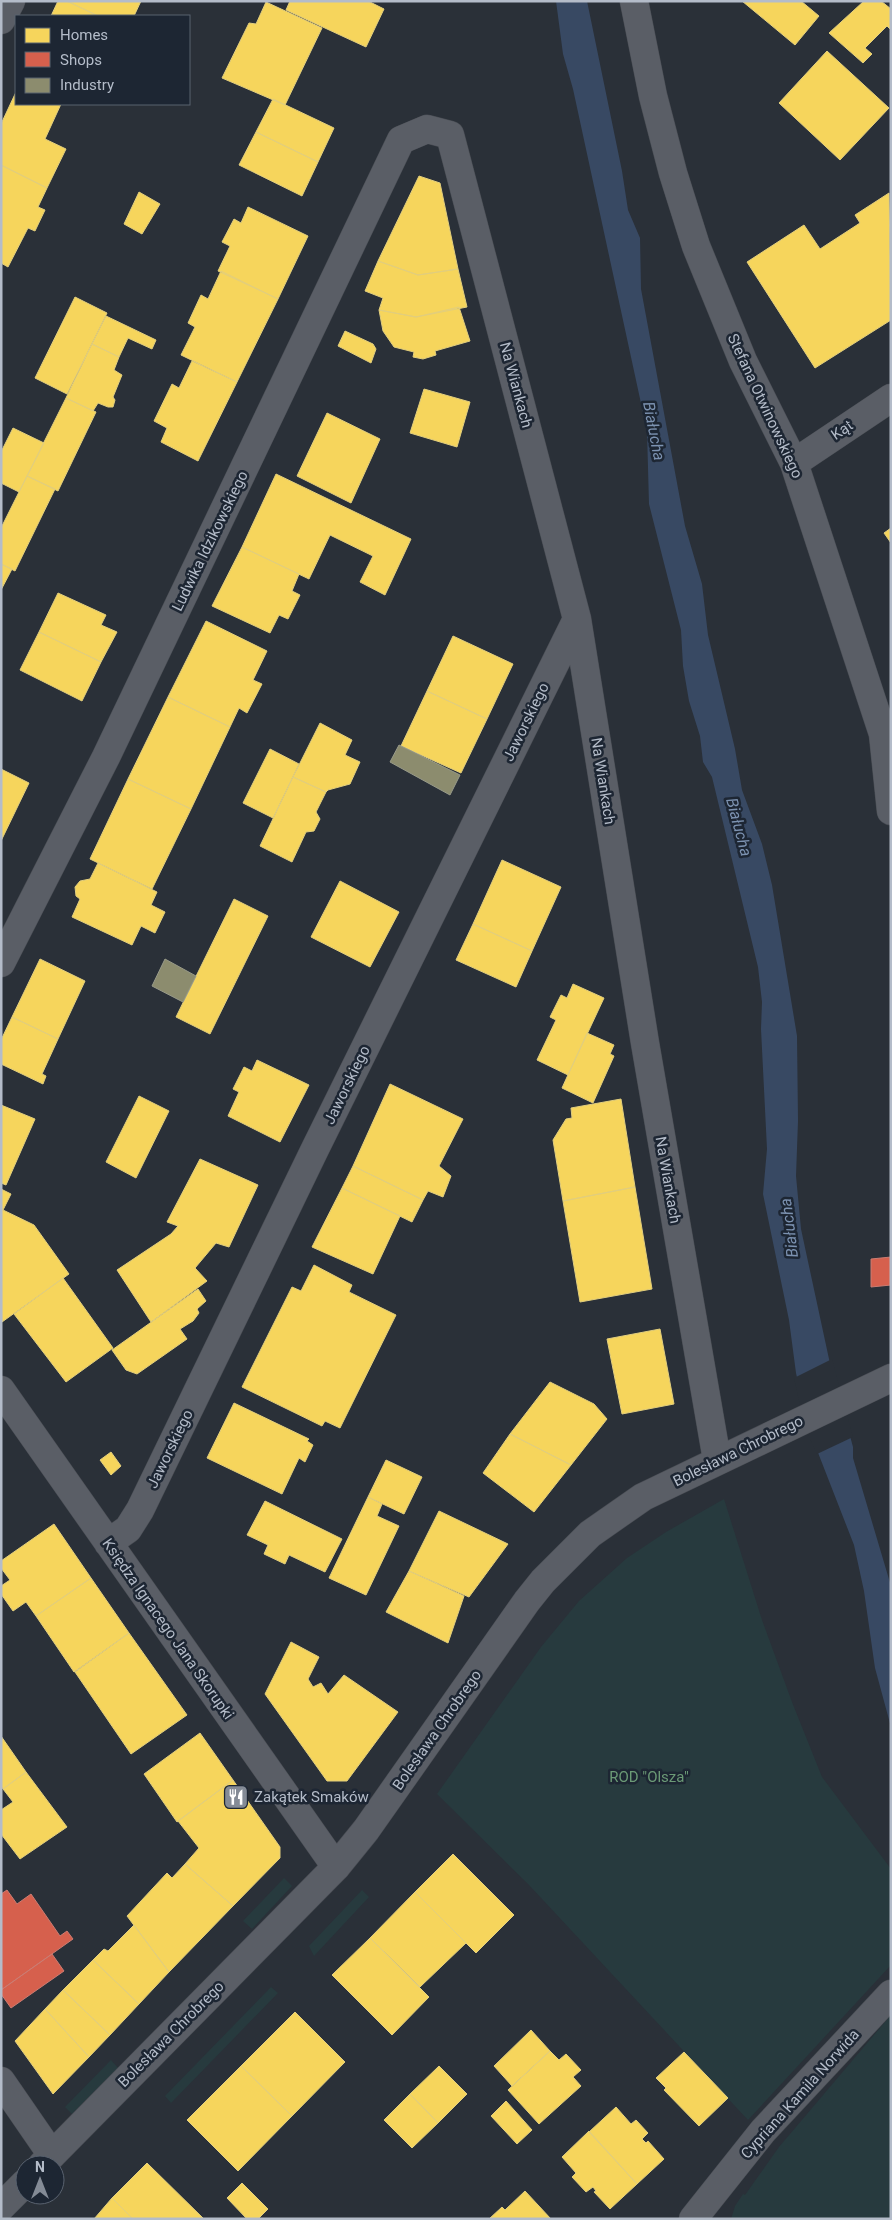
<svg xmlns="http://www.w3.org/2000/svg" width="892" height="2220" viewBox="0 0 892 2220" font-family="Roboto,sans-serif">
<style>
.green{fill:#273a3e}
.water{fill:#384963}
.pier{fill:#2a3038}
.homes{fill:#f6d55c;stroke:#e2ce7d}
.shops{fill:#d6604d;stroke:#cc7c72}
.industry{fill:#8c8c6e;stroke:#989a89}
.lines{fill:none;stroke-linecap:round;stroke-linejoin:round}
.street-casing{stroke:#484c53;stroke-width:29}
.street{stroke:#5a5e66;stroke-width:28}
.labels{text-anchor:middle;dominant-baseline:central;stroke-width:5;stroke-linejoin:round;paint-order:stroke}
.street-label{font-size:15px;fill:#b4bcc9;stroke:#1d2633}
.park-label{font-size:15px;fill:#6b9a76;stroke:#1d2633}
.poi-label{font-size:15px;fill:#b4bcc9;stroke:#1d2633;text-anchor:start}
.water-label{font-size:16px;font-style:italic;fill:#7c92b1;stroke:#1d2633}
</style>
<rect width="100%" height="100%" fill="#2a3038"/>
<path class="green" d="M724,1499L762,1620L792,1702L822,1777L891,1869V1965L748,2120L529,1885L437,1794L541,1647L579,1601L627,1558L666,1532Z
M284,1878L292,1886L252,1929L243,1921Z
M362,1890L369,1897L314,1956L309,1946Z
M271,1987L278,1993L171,2103L165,2096Z
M891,2015V2219H731L735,2206L743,2194L745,2195L779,2147Z
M111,2060L118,2068L72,2114L65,2107Z"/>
<path class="water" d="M556,1H587L622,171L628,210L640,238L641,289L685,526L702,584L708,635L735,749L742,790L762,844L772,885L797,1036L798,1121L796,1176L801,1229L829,1359L853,1447V1458L891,1586V1727L875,1668L864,1591L854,1545L808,1427L796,1373L789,1320L763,1194L767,1149L761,1029L762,1002L758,967L712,777L703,762L700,736L689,701L683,666L681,630L649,504L647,431L573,89L563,54Z"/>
<path class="pier" d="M832,1359L853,1437L817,1454L805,1428L794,1378Z"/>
<path class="homes" d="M58,1H67L98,16H51Z
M67,1H141L134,16H98Z
M290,1H368L384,9L366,47L286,10Z
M742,1H801L819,16L795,45Z
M864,1H881L891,9V30L887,26L865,48L872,54L863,63L829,33Z
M266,2L322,28L285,105L222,78L249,23L256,24Z
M827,51L889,108L840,160L779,103Z
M16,92V104H61L45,139L66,149L47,188L1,165V124Z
M273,99L334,128L318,162L256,132Z
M256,132L318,162L302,196L239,165Z
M1,165L47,188L38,207L45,210L35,231L28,228L8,267L1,263Z
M419,176L440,183L458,269L418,275L378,261Z
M139,192L160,204L142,234L124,224Z
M889,193L891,320L815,368L747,262L804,225L820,249L860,223L855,215Z
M248,207L308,236L278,299L218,271L230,246L222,242L234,219L241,223Z
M378,261L418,275L458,269L467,307L416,317L379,310L383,298L365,291Z
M221,271L278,299L237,382L181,355L195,327L188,323L201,295L208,299Z
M75,297L107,313L67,394L35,378Z
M459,307L470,341L435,351L436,355L423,359L413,357L414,352L394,347L383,331L379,310L416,317Z
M106,316L156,340L152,349L128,338L119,357L92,344Z
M345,331L373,344L376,349L371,363L338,346Z
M92,344L119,357L114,370L122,375L113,397L115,400L113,407H108L98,403L93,411L66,398Z
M192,361L237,382L198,461L161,442L167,428L154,421L172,384L179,388Z
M424,389L470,402L457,447L410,433Z
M66,398L96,412L58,491L27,476Z
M327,413L380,439L351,503L297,476Z
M13,428L44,443L19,492L1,483V452Z
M276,474L411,539L385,595L360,582L373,556L330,535L309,579L242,547Z
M27,476L55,489L15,571L1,564V528Z
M891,528V543L884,533Z
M242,547L299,574L292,591L300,595L288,619L279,615L270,633L212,606Z
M1,564L12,569L1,590Z
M58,593L106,615L101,625L117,632L101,662L39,632Z
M206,621L267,651L253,680L262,684L247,713L239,708L230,727L168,697Z
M39,632L101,662L82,701L20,670Z
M453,636L513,664L487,719L427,691Z
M427,691L487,719L461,773L401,746Z
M168,697L230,727L191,809L128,779Z
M320,723L352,740L345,755L360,762L350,784L328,790L326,792L293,777Z
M270,749L299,764L273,818L243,803Z
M1,769L29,783L1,841Z
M293,777L326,792L316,812L320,819L314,831L306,832L292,862L260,846Z
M128,779L191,809L152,889L90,859Z
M502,860L561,887L532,951L473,924Z
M98,863L157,892L151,905L165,912L155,933L141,926L132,945L72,917L80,899L76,896L75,887L80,881L90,879Z
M340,881L399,912L370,967L311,937Z
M234,899L268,916L210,1034L176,1017Z
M473,924L532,951L516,987L456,960Z
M40,959L85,981L58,1039L12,1017Z
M573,984L604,998L568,1075L537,1060L556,1020L550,1017L561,995L567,998Z
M12,1017L58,1039L42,1074L46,1076L43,1084L1,1064V1040Z
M587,1033L614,1045L610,1054L614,1056L593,1103L562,1088Z
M257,1060L309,1085L280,1142L228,1116L239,1092L233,1089L244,1067L252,1071Z
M390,1084L463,1119L439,1166L451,1176L443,1197L428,1191L423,1200L353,1166Z
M139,1096L169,1111L136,1178L106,1162Z
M621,1099L635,1187L563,1201L553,1140L566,1119L572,1118L571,1108Z
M1,1105L35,1119L6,1185L1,1183Z
M200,1159L258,1185L229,1247L216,1243L195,1268L207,1281L151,1322L117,1270L171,1234L178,1226L167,1222Z
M353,1166L423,1200L412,1222L342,1188Z
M635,1187L652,1289L580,1302L563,1201Z
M342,1188L400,1216L373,1274L312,1247Z
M1,1189L11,1194L3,1210L34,1225L69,1274L2,1322Z
M314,1265L352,1285L349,1292L396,1315L340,1428L325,1421L322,1426L242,1387L292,1287L301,1291Z
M63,1278L113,1348L66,1382L14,1314Z
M198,1289L206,1301L197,1309L199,1313L193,1321L180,1329L187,1339L137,1374L126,1370L112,1350Z
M660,1329L674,1404L622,1414L607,1339Z
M550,1382L594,1404L607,1419L571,1465L510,1434Z
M234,1403L309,1439L307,1441L313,1445L305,1462L299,1458L282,1494L207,1458Z
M510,1434L571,1465L534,1512L483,1473Z
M111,1452L121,1466L111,1475L100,1460Z
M386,1460L422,1477L404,1514L368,1497Z
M368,1497L382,1504L377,1516L399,1526L366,1595L329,1578Z
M265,1501L342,1539L325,1572L289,1555L285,1564L264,1554L268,1545L247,1535Z
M439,1511L508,1544L469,1597L409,1571Z
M54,1524L91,1578L36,1616L26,1602L13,1611L1,1594V1586L10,1580L1,1568V1561Z
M409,1571L464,1596L448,1643L386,1612Z
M91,1578L129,1633L74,1672L36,1616Z
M129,1633L187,1715L131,1754L75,1672Z
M291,1642L319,1657L308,1679L313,1687L321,1683L328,1694L344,1675L398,1712L347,1781H327L265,1694Z
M200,1733L233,1780L177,1822L144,1774Z
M1,1736L26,1772L3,1789L1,1786Z
M26,1772L67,1827L20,1859L1,1834V1810L13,1802L3,1789Z
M233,1780L280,1847V1858L233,1906L185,1864L199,1848L178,1821Z
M453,1854L514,1915L476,1953L415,1892Z
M185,1864L233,1906L169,1972L127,1916L167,1873L172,1878Z
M415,1892L466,1943L420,1987L370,1938Z
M134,1925L169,1972L139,2004L93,1960L104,1949L108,1951Z
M370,1938L429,1997L392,2035L332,1975Z
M93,1960L139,2004L110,2035L63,1990Z
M63,1990L110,2035L89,2057L45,2009Z
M45,2009L89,2057L53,2094L15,2041Z
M295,2012L345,2062L292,2116L241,2066Z
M531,2030L550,2051L512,2086L494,2066Z
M550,2051L559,2060L566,2054L581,2070L573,2077L581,2086L539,2124L508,2090Z
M684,2052L728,2098L699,2126L664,2090L666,2088L656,2078Z
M241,2066L292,2116L238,2171L187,2120Z
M439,2066L467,2094L438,2123L410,2094Z
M410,2094L438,2123L412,2148L384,2120Z
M506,2101L532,2130L517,2144L491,2116Z
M616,2107L631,2124L636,2120L648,2133L642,2139L646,2143L648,2141L664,2159L637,2184L589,2132Z
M589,2131L637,2184L610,2209L594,2192L596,2191L593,2187L586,2192L572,2177L576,2173L562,2157Z
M147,2163L204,2219H133L112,2198Z
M242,2183L268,2209L258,2219H247L227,2198Z
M525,2191L551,2219H489L502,2207L505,2210Z
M112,2198L133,2219H94Z"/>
<path class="shops" d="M891,1257V1285L871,1287V1259Z
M7,1890L17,1904L31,1894L60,1936L67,1931L73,1939L1,1990V1894Z
M52,1954L64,1971L11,2008L1,1994V1990Z"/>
<path class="industry" d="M399,745L460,775L450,795L390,762Z
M165,959L196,976L183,1002L152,986Z"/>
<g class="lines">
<defs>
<path id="street" d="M634,1L653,96L673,173L696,246L743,361L794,463L883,734L891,811
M1,20L11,1
M794,463L891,398
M1,963L106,757L401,140L427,129L450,135L577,619L645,1043L717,1460
M1,1390L336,1867
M108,1543L128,1529L140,1510L315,1149L577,619
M1,2081L52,2155
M42,2165L336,1867L366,1830L527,1601L543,1581L590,1534L643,1497L891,1378
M1,2207L25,2183
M693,2219L763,2131L891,1994"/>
</defs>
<use href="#street" class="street-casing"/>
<use href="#street" class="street"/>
</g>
<defs>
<symbol id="restaurant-square" viewBox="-11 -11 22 22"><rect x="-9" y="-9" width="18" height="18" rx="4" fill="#848b96" stroke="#1d2633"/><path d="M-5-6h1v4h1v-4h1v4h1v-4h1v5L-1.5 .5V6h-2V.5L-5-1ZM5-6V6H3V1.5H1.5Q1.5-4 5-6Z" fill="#fff"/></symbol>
</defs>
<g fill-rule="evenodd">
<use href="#restaurant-square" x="222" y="1783" width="28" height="28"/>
</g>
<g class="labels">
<g class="street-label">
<text transform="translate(516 385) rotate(75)">Na Wiankach</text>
<text transform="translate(765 406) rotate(65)">Stefana Otwinowskiego</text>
<text transform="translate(842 430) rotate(-34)">Kąt</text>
<text transform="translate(210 541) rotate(-64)">Ludwika Idzikowskiego</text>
<text transform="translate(526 722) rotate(-64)">Jaworskiego</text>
<text transform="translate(603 781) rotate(81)">Na Wiankach</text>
<text transform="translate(347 1085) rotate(-64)">Jaworskiego</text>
<text transform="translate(668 1180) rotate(80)">Na Wiankach</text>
<text transform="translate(170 1449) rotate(-64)">Jaworskiego</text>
<text transform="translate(738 1451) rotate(-26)">Bolesława Chrobrego</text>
<text transform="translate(168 1629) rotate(55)">Księdza Ignacego Jana Skorupki</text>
<text transform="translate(437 1730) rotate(-55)">Bolesława Chrobrego</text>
<text transform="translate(171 2034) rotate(-45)">Bolesława Chrobrego</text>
<text transform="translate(800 2094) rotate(-48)">Cypriana Kamila Norwida</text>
</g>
<g class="park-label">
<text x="649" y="1777">ROD "Olsza"</text>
</g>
<g class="poi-label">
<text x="254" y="1797">Zakątek Smaków</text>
</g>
<g class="water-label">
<text transform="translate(654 431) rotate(79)">Białucha</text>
<text transform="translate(739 827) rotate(75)">Białucha</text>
<text transform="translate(789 1228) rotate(-97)">Białucha</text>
</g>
</g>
<rect width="892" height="2220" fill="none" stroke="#b4bcc9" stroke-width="5"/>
<rect x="15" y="15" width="175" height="90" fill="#1d2633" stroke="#59626f"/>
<rect x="25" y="28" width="25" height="15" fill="#f6d55c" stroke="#59626f"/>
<text x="60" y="40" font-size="15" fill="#b4bcc9">Homes</text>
<rect x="25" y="52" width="25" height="15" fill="#d6604d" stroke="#59626f"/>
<text x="60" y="65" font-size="15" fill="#b4bcc9">Shops</text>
<rect x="25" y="78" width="25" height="15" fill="#8c8c6e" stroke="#59626f"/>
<text x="60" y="90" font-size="15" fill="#b4bcc9">Industry</text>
<g transform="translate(40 2180)"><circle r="24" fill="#1d2633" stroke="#59626f"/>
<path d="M0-4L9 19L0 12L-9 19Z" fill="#848b96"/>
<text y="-8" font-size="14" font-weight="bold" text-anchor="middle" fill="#b4bcc9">N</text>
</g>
</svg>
